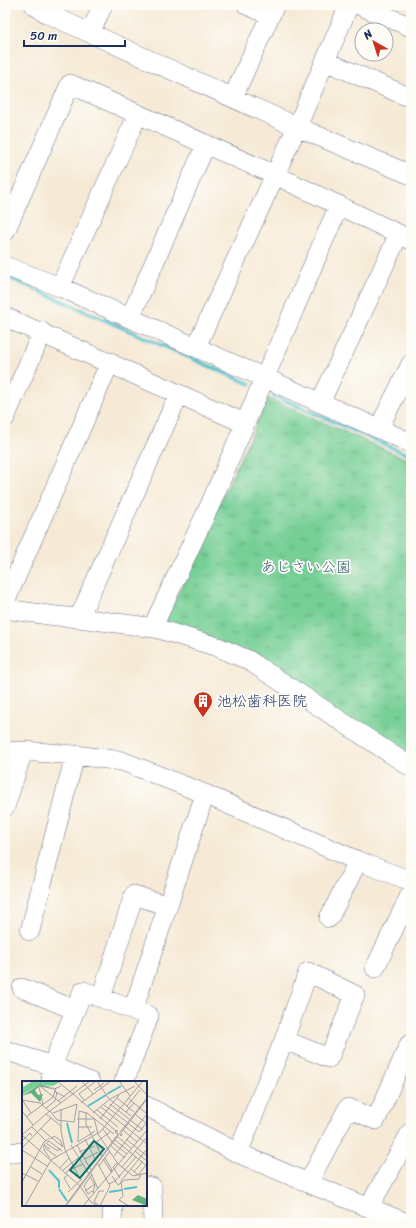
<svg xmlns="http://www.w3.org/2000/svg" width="416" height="1228" viewBox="0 0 416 1228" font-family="Sriracha,'Klee One',sans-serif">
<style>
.park{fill:url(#park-tufts);stroke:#487f7a}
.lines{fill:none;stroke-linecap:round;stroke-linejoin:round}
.stream{stroke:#54c0cd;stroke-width:4}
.minor-casing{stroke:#687088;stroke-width:20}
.minor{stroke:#fff;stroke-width:19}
.labels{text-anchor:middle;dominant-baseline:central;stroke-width:3.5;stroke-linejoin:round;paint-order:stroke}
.park-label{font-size:15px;fill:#365f6e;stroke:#fdfcf7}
.poi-label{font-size:15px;fill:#1b2f5e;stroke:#fdfcf7;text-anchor:start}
.inset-river{fill:none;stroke:#54c0cd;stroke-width:2}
.inset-road{fill:none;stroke:#9e9fa6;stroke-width:1}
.view{fill:#0f766e;fill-opacity:0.15;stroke:#0f766e;stroke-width:2}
.inset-edge{fill:none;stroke:#1b2f5e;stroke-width:2}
</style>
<defs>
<pattern id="park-tufts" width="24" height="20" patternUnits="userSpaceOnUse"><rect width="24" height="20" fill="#76cf95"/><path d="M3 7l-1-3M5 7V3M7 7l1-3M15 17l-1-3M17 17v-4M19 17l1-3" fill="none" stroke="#60a87d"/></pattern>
</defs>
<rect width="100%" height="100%" fill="#fdfcf7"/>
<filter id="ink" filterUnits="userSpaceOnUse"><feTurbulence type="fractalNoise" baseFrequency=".025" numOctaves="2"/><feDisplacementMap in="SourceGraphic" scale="8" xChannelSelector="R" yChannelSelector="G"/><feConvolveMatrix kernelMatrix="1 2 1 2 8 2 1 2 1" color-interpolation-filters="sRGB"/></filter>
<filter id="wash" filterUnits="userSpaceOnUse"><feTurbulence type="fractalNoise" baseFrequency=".012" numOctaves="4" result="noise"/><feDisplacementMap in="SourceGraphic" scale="16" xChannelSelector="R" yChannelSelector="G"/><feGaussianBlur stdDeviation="0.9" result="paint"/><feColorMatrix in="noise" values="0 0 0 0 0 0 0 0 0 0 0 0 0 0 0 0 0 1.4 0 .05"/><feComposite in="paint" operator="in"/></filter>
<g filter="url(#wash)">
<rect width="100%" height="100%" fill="#f6ead6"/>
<path class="park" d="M268,398L411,461V757L165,622Z"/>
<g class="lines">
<path class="stream" d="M5,276L250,384
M273,395L411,456"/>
</g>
</g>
<g filter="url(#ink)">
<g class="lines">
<defs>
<path id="minor" d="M34,5L48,14L297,127L411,175
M247,5L270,15
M359,5L411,27
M90,33L103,5
M325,61L411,98
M233,97L275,5
M5,232L70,84L275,175L411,240
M5,266L60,287L411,443
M60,287L138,114
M5,317L244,423
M130,318L206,144
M196,347L297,127L349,5
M320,403L399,234
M5,418L42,332
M379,428L411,364
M5,602L110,362
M5,609L56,616L79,618L155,628L218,647L248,660L411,767
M79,618L179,394
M155,628L156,620L210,505L339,205
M5,752L23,751L75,755L122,761L205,794L358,861L411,881
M5,807L23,751
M329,918L358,861
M30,931L75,755
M375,968L411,893
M22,988L75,1010
M101,998L134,895L168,906
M5,1050L52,1066L90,1082
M51,1082L52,1066L83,991L133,1010L205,794
M124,1082L149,1016L133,1010
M146,1106L238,1153L308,1183L407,1223
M5,1153L23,1152
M238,1153L284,1040L308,972L355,995L329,1058L284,1040
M308,1183L348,1108L376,1120L409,1045H411
M146,1186L152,1187L153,1223
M369,1207L411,1132
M112,1223L113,1205"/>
</defs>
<use href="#minor" class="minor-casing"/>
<use href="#minor" class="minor"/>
</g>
</g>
<defs>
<symbol id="building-pin" viewBox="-11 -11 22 30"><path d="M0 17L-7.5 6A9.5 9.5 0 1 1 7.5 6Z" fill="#c8321e" stroke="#fdfcf7"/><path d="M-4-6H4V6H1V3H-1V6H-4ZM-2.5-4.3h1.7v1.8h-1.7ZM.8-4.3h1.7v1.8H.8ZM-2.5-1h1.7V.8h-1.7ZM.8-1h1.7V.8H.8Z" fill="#fff"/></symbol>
</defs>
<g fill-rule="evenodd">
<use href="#building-pin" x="192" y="690" width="22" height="30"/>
</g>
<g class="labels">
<g class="park-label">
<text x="306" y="567">あじさい公園</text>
</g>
<g class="poi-label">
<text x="217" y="701">池松歯科医院</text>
</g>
</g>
<g transform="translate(22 1081)">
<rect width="125" height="125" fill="#f6ead6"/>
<path d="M18,3L33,7L18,5L13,9L16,14L21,13L18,21L9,12L0,15ZM116,114L125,118V125L110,119Z" fill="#60b27e"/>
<path d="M11,0H39L31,5L18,3L0,14V7Z" fill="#76cf95"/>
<path class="inset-river" d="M85,13L99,5M66,25L84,14M45,42L50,62M27,89L37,100V107M37,108L45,120M102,108L115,106M87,111L100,109"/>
<path class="inset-road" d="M35,0L51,13M60,0L71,13M75,0L87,18L109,35M97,0L108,15M112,0L125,14M17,6L21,23M72,9L82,2M32,10L43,16M51,13L94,50M95,17L112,31M106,17L125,33M0,19L18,22L27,30M62,19L57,13L74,0M1,20L9,32M36,20L55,5M39,22L18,5L32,8L39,5M59,22L89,0M88,23L107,38M82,24L105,41M105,25L118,9M79,26L125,63M24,27L33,20L35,11M39,28V50L43,69L58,98M75,29L96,46M0,30L11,44M28,30L35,39L52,41L55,23M104,31L112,22M31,32L55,23M64,32V43L80,75M71,32L88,18L113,5M24,33L39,45M113,33L125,43M4,36L31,16L34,7M72,37L76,53L96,83L111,95L125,92M55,38H71M78,38L97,14M108,39L121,49M106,42L117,51L125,41M9,45L24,60M56,46H70M18,47L41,66M81,48L90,61M101,49L115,61M73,50L56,61L57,30L65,32L92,53M98,51L125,17M100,53L99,55V52L125,18M0,54L58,105L68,120L75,125M0,54L24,33L68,0M96,56L110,68M29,58L32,55L38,59L41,66M63,58L73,78M104,58L125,75M93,59L125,85M0,60L8,52L10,55M73,62L88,51M91,62L105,73M25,63L36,70L38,67M22,64V69L28,77M49,64L67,93M55,64L69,89M89,65L103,77M0,67L29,37M23,67L35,76M75,67L79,65L81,69L79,72M28,68L22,64L27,60L40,70M0,69L25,85M113,70L125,80M57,71L73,65M92,75L125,33M83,77L90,89L88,91M63,78L76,71M81,78L90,92M95,82L91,86L98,97M76,83L88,105L78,125L72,121L77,110H82M77,85L88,70M9,86L20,93M100,86L125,56M38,87L47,77M50,88L61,83M109,88L116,94L125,83M41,89L56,77M112,91L120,81M0,92L16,100M69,92L76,108M43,93L51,84M70,93L62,105L66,113L70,110L72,112M46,94L42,97L48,107M90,95L96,104L103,99L117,98L119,93M68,96L73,104L71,111M0,101L22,61L28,57M87,103L93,100L114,76M63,110L73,103M46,111L60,98M3,125L29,79L78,51L121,0M43,125L96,53L93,51L95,49V52M44,125L98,52M61,125L125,49M107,125L97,119L101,115L99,100L125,68"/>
<path class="view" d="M72,60L82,68L58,97L48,89Z"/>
<rect width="125" height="125" class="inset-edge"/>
</g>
<rect width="416" height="1228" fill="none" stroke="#fdfcf7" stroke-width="20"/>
<g transform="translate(374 42) rotate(321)"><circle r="19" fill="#fdfcf7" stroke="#a3aaba"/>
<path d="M0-3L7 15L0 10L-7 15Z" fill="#c8321e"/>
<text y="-6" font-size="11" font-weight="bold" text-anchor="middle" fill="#1b2f5e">N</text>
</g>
<path d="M24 40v6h101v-6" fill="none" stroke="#1b2f5e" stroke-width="2"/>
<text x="30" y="40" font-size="12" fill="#1b2f5e" stroke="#fdfcf7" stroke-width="3" paint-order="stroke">50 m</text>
</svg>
